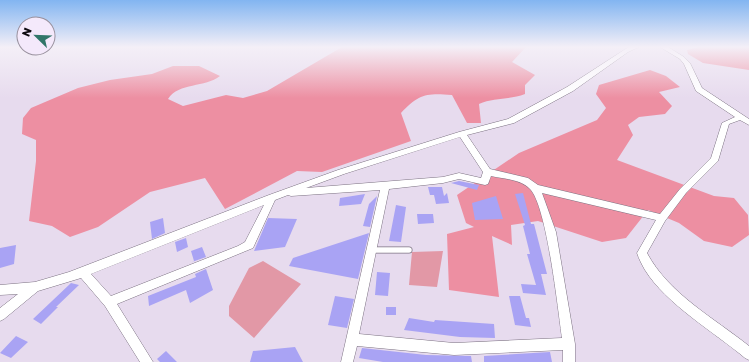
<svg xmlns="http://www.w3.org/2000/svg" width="749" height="362" viewBox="0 0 749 362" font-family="'Golos Text',sans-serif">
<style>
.green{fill:#e298a6}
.forest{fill:#ed8fa2}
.building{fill:#a9a3f4}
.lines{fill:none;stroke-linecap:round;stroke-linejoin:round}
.service-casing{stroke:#7c7282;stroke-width:7}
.minor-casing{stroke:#7c7282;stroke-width:1}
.service{stroke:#fff;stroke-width:5.5}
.minor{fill:#fff;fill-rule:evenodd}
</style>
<rect width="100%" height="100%" fill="#e7dbee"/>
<path class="green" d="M443,251L437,287L409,285L412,252Z
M263,261L301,284L254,338L229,316V306L249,268Z"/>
<path class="forest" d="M342,47H526L512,62L535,75L525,85V94C510,100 494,97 479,104L481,123H467L452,95C426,93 419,94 401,113L411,141L322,172L297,171L225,209L205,178L150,192L98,227L70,237L52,226L29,221L36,161V140L22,134L23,118L31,108L78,88L110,80L152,74L173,66H199L220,76C205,88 179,82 168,99L183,106L226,95L243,98L267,91Z
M699,47H749V70L703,63L688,54L687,50Z
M650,70L666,76L680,87L659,92L672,106L665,114L639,117L628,125L633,135L617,160L714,196L734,198L748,215L749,235L732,247L704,241L679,223L648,210L626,238L602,242L538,221L511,225L512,245L492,236L499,297L449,290L447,234L474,227L466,223L457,195L519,153L597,120L606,108L596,94L599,85Z"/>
<path class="building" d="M459,181L479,185L477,190L451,183Z
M428,187H442L444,196L447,193L449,203L436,204L434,195H430Z
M523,193L531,224H534L547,274H541L546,295L523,293L521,284L536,285L527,254H530L523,226L525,225L515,194Z
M365,194L361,204L339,206L340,198Z
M377,196L370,227L363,226L369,204Z
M496,196L503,219L475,220L472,203Z
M396,205L406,207L401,242L389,241Z
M417,214H433L434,223L418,224Z
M163,218L165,233L152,239L150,222Z
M268,218L297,219L285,247L254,251Z
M369,233L358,279L289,266L293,258Z
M186,238L188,247L177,252L175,242Z
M16,245L14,264L0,268V248Z
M202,247L206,257L192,262L194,261L191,251Z
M206,269L213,290L190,303L186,290L149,306L148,296L196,277L195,274Z
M377,272L390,273L388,296L375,295Z
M71,283L79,285L56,307H58L41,324L33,319Z
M335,296L354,299L347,328L328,325Z
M509,296H520L526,318H529L531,327L515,325Z
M386,307H396V315H386Z
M409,318L434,322L435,320L494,324L495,338L460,337L404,330Z
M16,336L28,342L11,358L0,353Z
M295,347L303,362H250L253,351Z
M362,348L426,355L471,356L472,362H383L359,358Z
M166,351L177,362H160L157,359Z
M550,352L552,362H484V356Z"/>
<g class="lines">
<defs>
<path id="service" d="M371,250H409"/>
<path id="minor" d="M629,47H639L628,52L573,91L514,123L467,135L490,169L528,178L538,185L660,214L680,189L711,158L722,123L735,117L696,91L684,64L680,59L660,47H668L684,57L690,63L702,88L749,119V125L740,120L729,124L718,161L686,193L665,221L647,253C669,294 714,318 749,346V360L745,358C714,332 666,304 645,270C642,265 639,259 637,253L656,220L542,193L556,232L575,344V362H563V350L454,355L357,346L353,362H341L380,190L291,196L288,195L275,200L253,248L117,304L153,362H140L105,306L81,278L38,291L4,319L0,321V308L18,294L0,295V285L35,282L69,272L269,195L338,170L459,132L508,119L567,87L624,50ZM460,137L483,172L481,178L459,173L443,177L306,188L344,174ZM491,176C504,179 520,179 530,189C547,206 558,311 562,338L454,343L359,334L389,189L443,183L459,179L485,185L488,184ZM264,205L245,242L238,246L111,296L91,274Z"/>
</defs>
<use href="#service" class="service-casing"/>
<use href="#minor" class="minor-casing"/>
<use href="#service" class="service"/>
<use href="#minor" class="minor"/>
</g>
<linearGradient id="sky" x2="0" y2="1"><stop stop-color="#82b5f1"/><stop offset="0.48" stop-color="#f4eff7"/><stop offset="1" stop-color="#f4eff7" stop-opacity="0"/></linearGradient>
<rect width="749" height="98" fill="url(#sky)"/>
<g transform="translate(36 36) rotate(293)"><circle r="19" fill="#f4e9fb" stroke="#98909d"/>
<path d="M0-3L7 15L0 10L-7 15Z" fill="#317669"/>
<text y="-6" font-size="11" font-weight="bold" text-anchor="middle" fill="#0e0a10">N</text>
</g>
</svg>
